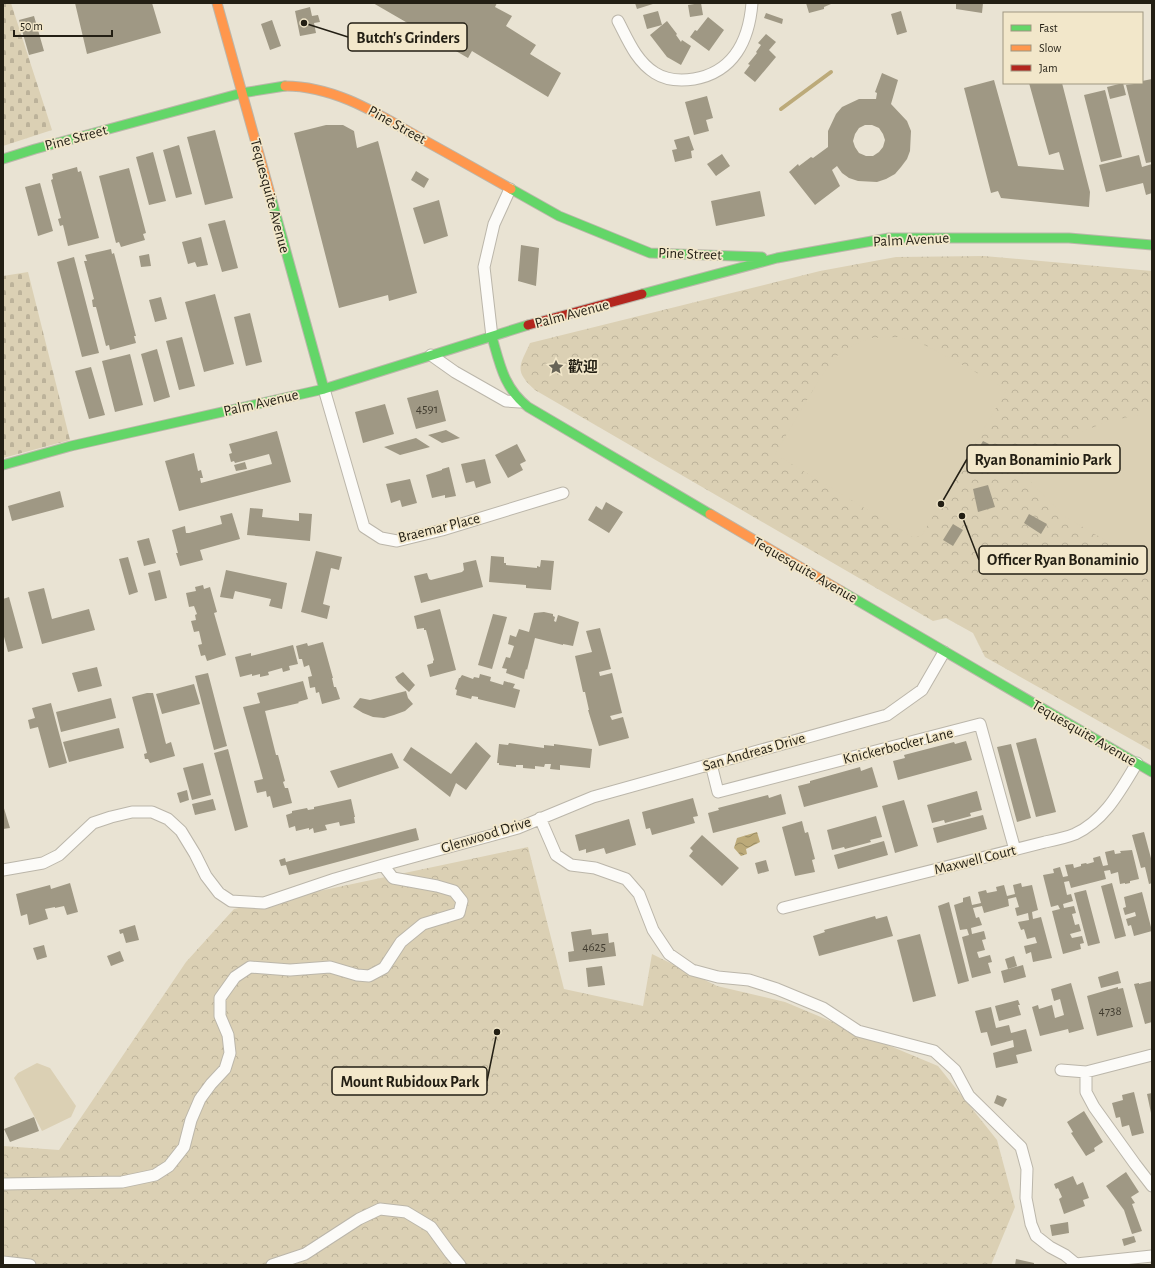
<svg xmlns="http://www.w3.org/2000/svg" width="1155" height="1268" viewBox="0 0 1155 1268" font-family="'Alegreya Sans','Noto Sans SC',sans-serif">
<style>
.cemetery{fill:url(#cemetery-stones)}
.park{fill:url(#park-crowns)}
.pitch{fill:#dbd0b4}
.water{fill:url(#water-waves)}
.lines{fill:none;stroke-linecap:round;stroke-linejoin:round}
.stream{stroke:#bcaa79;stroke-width:4}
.building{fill:#9f9884;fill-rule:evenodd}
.street-casing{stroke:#bbb6aa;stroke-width:13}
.fast-casing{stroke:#bbb6aa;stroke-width:11}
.slow-casing{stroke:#bbb6aa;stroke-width:11}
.jam-casing{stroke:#bbb6aa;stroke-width:11}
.street{stroke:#fcfbf8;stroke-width:11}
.fast{stroke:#63d668;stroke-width:9}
.slow{stroke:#ff974d;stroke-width:9}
.jam{stroke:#b3261e;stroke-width:9}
.labels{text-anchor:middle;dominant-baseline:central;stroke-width:3.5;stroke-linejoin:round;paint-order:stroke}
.number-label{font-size:13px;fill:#423d30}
.street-label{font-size:15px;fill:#231f14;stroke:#f2e7ca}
.poi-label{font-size:15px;font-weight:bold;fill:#231f14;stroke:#f2e7ca;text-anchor:start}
.leader{fill:none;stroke:#231f14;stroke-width:1.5}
.callout-dot{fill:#231f14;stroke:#f2e7ca;stroke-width:1.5}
.callout{fill:#f2e7ca;stroke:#231f14;stroke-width:1.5}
.callout-label{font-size:16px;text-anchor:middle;font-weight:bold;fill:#231f14}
</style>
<defs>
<pattern id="cemetery-stones" width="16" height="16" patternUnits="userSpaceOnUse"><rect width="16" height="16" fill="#dbd0b4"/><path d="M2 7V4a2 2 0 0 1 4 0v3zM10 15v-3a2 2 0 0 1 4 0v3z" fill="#bcb29a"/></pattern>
<pattern id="park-crowns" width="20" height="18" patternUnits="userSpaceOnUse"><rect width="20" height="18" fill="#dbd0b4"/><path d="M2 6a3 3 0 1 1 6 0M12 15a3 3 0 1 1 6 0" fill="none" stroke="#bcb29a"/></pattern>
<pattern id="water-waves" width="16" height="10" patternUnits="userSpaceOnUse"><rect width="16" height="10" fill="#bcaa79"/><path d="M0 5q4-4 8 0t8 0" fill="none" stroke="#988a62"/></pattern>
</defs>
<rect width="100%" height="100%" fill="#e9e3d3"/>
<path class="cemetery" d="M3,3H11L52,130L3,146Z
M28,272L70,440L3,458V276Z"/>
<path class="park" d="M984,256L1152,271V751L985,657L973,633L946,618L933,621L535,390C513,370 520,366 530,343L820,271L896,257Z
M528,847L564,989L643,1006L652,954L717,986L785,1002L938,1066L997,1140L1015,1207L991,1265H3V1146L59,1150L186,962L234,909Z"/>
<path class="pitch" d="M898,337L927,346L1007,389L922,535L914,538L775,454L819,380L834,358L849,347L870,338Z
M1138,415L1152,416V564L1149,566L1064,516L1030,481L1046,461L1084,431L1109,421Z
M37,1063L50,1068L76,1106L71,1117L42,1131L14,1078L18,1073Z"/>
<path class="water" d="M757,832L760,842L746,849L747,854L741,856L734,848L737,838Z"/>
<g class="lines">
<path class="stream" d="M781,109L831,72"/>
</g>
<path class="building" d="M75,3H152L161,33L87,54Z
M373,3H497L495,7L512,16L506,26L536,45L530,54L561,73L548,97L472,51L468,58Z
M635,3H656L637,9Z
M701,3L703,15L690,17L688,5Z
M806,3H831V4L824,7V9L809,13Z
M956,3H983L982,13L956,9Z
M310,7L312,16L318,15L320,22L314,23L316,33L300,36L295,11Z
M658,11L662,25L647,29L643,15Z
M901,11L907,32L897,35L891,14Z
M766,13L783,19L782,24L764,18Z
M34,16L44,51L29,55L19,20Z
M708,17L724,30L709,51L690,37L695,30L697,31Z
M272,20L281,46L270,50L261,24Z
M667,21L677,34L676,35L681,42L682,40L691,46L681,65L667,57L650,35Z
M766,34L776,42L769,50L776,57L755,82L744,73L750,65L748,64L757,53L756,52L761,45L758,43Z
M882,73L898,80L891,104L907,121L911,131L910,151L907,159L901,167L895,174L886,179L877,182L858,181L849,178L842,173L837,166L832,170L840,186L815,205L789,172L798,164L799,166L811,157L813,158L828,147V131L836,114L842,107L859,99H876L877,93L875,92ZM865,125H872L879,128L883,134L885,140L883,147L879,152L873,156H866L859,153L855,147L853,141L855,134L859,128Z
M1152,79V162L1146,163L1126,85L1142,83V81Z
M994,80L1018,166L1064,170L1059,152L1049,155L1029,83H1062L1090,192L1089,207L1001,198L998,191L991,193L964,88Z
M1123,83L1126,95L1110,99L1107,87Z
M1105,90L1122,157L1101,162L1084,95Z
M707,96L713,118L706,120L709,131L694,135L685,102Z
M326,125H343L354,131L357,148L378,141L417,293L389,301L388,295L339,308L294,133Z
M215,130L233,198L205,205L187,137Z
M689,136L694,150L691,151L692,158L675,162L672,150L677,149L674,140Z
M179,145L192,194L176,198L163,150Z
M153,152L166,201L149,205L136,157Z
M722,154L730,166L716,176L707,164Z
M1139,155L1142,167L1152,164V193L1146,195L1143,183L1106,192L1099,165Z
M77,167L78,172L81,171L99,238L68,246L63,225L60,226L58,219L61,218L51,180L53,179L52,174Z
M129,168L146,233L143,234L145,240L121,247L119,242L116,243L99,176Z
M416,171L429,179L424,188L411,180Z
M40,183L53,231L38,236L25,187Z
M760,191L765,216L716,226L711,201Z
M439,200L448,236L424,244L413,208Z
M225,220L238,268L222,272L208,224Z
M201,237L208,265L197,267L195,262L188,264L182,242Z
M521,245L539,248L536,286L518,281Z
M111,249L112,254L114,253L136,336H134L136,343L110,350L109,345L106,346L96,307H93L92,300L94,299L84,261H87L85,255Z
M149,254L151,266L141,267L139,256Z
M74,257L99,353L82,357L57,262Z
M215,294L234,364L204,372L185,302Z
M161,297L167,319L155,322L149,300Z
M250,313L262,362L246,366L234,317Z
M182,337L195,386L179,390L166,341Z
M157,349L170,397L154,402L141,354Z
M130,354L143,405L115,412L102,361Z
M91,367L105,415L89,419L75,371Z
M438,390L446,421L416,429L407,398Z
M385,404L394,434L363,443L355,412Z
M446,430L460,438L442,443L428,435Z
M277,431L291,482L179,511L165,461L194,453L198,471L201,470L203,478H200L201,483L272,464L269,454L235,463L234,461L231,462L229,454L232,453L229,444Z
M416,438L430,447L400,455L384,447Z
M983,441L989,444L983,454L977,451Z
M517,444L526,461L520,464L523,470L508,478L495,455Z
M485,459L491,483L476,488L474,481L466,483L461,464Z
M245,462L247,469L236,471L234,465Z
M449,467L456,496L445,498V495L432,498L426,475L442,470V469Z
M410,479L417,503L402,507L400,500L391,503L386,484Z
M988,485L995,507L978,512L973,489Z
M60,491L64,507L12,521L8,506Z
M606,502L623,512L609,533L588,520L596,506L602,510Z
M250,508L263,509L262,517L299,521V513L312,514L310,541L247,535Z
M232,513L240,539L200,550L203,560L180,566L176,553H178L172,530L185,526L186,533H189L222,524L220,516Z
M1029,514L1047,524L1041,534L1024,523Z
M953,524L963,530L953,546L943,540Z
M149,538L156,563L144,566L137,541Z
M316,551L342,557L339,570L331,568L323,604L330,606L327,619L301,612Z
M491,556L504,557V563H506V565L537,568V566L540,567L541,560L554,561L551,590L526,588V585L489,582Z
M128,557L138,592L129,595L119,559Z
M476,560L483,587L421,603L414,576L427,573L429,579L431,580L462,572L464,570L463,563Z
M160,570L167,598L155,601L148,573Z
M226,570L287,583L282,609L269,606L271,599L235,591L233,599L220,597Z
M203,585L204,589L210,587L217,612L214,613L226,655L207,661L205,655L201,656L198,645L202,644L199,631L194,632L191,621L196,620L195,615L197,614L194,606L189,607L186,593L196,591L195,587Z
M44,588L52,619L89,609L95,630L42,644L28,592Z
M9,597L23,648L8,652L3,633V599Z
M440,609L456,670L430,677L427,665L433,663V661L434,660L426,630H424V628L417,629L414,616Z
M544,612L553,614V616L555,617L554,621L556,622L558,615L579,622L573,646L563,644V645L535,638L527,670L526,669L524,679L506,673L507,669L502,668L506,657L510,658L514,646L508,644L510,635L516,637L519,629L529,632L534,613Z
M493,614L507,617L492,669L478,665Z
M600,628L611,669L599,672L600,676L612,673L622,713L610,716L612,720L623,717L629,738L599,746L588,710H589L585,692H583L575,656L592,652L586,631Z
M323,642L333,678H332L334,687H336L340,699L322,704L319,692L316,693L315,687L310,688L308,677L312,676L309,665L304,667L302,659H299L296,646L307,643L308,646Z
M293,645L298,664L289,666L290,670L283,672L282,668L268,672L269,675L260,677V674L252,676V674L240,677L235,657L251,653V656Z
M97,667L102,686L78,692L72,673Z
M403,672L415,685L409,692L398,682L395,677Z
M208,673L227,746L214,750L195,676Z
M480,674L491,677L490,681L503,685L504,681L515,684L513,688L520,690L515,708L478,699V697L472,696L471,699L456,695L457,690L455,689L459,678H460L462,675L473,679L474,677L479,678Z
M303,681L308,699L298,702L299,703L265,711L276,755H278L285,781L283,782L285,788H288L292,803L273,808L270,796L267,797L266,791L257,793L254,781L263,779L243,707L260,703L257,693Z
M194,684L200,704L162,714L156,694Z
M406,691L408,698L413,704L405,711L394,715L384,718L373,717L363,713L353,707L360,698L370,700Z
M147,693H153L166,744L171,742L175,756L150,763L148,759H145L144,754L147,753L132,697Z
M111,698L116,718L61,732L56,712Z
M51,703L67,763L49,768L38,727L30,729L28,720L35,718L32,708Z
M119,728L124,748L69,762L63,742Z
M1036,738L1056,812L1036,817L1016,743Z
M966,741L972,760L898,780L893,761L905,758L904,755L954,742L955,744Z
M476,742L491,756L466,790L456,783L450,797L403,760L411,747L451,774Z
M509,743L544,748V745L554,746V744L592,749L590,768L560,765V770L550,769L551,764H545L544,767L535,766V769L523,768V765H516V767L499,765V763H497L499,744L508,745Z
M1011,744L1031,818L1017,822L997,747Z
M228,749L248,827L235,831L214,753Z
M392,753L399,768L338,788L330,771Z
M203,763L211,795L192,800L183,768Z
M860,767L861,771L872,767L878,787L804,807L798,786L810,783V781Z
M187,790L189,800L180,803L177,793Z
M977,791L982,810L970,813L971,816L945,823L944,820L932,823L927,805Z
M781,794L786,814L713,833L708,813L719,810L718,808L768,795L769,798Z
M693,798L698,816L693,817L695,823L652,835L650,828L646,829L642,812Z
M213,799L216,810L195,815L192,804Z
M351,799L355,817H354L355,823L340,826L339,822L325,825L327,830L314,833L313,828L309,830V828L296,831L295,826L289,828L286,815L292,813V811L307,808L308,810L314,809V807Z
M904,800L918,846L895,853L882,806Z
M3,805L10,828L3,829Z
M983,815L987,829L937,843L933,828Z
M876,816L882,837L870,840L871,842L845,849L844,847L832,850L827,830Z
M629,819L636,845L606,854L604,848L586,853V849L579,851L575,835Z
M802,821L805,833L808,832L815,859L812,860L815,872L795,876L782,827Z
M416,828L419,840L289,875L286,865L281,866L279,860L285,858L286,862Z
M1144,832L1152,862V883L1149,884L1145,867L1141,868L1132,835Z
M702,835L739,868L722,886L689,856L693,851L690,848Z
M884,841L888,855L838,869L834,855Z
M1114,850L1115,854L1121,853L1120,851L1132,850L1139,879L1130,881V883L1125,884V883L1120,884L1118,872L1111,874L1110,870L1104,871L1106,879L1071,888L1069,881L1064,882L1067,895L1071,894L1073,901L1063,904L1064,908L1074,906L1076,913L1072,914L1075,925L1079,924L1081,931L1070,934L1072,938L1082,936L1084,943L1080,944L1081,949L1063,954L1052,911L1060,909L1058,905L1051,907L1043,875L1054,873L1053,869L1060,867L1063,877L1068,876L1065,865L1073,864L1074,868L1081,866V864L1086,863L1087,864L1094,862L1093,858L1100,856L1103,866L1108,865L1105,852Z
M766,860L769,871L758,874L755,863Z
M70,883L78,912L67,915L64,906L55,908V907L45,909L48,919L29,925L27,914L21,916L16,894L50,885L51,889Z
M1021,883L1022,887L1032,885L1038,910L1032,912L1033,919L1041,917L1052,958L1033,962L1031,952L1026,954L1024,946L1037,943L1035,937L1027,939L1024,929L1021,930L1018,922L1029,920L1028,913L1017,916L1015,908L1019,907L1016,897L1008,899L1009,906L984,913L982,906L973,908L976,918L979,917L982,925L971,928L972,934L984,931L986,939L982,940L985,950L977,952L979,958L990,955L992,962L988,963L991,973L972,978L962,937L969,935L967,929L960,930L954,905L963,902V898L970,896L972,905L981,903L978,892L986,890L987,893L997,891L996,887L1004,885L1007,896L1015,894L1013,885Z
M1112,883L1126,936L1115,939L1101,886Z
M1086,890L1100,943L1088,946L1074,893Z
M1142,892L1152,931L1134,936L1131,925L1128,926L1126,919L1136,916L1135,912L1125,915L1123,908L1126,907L1124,897Z
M949,902L969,981L958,984L938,906Z
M875,916L876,919L887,916L893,936L819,956L813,936L825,932L824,930Z
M135,925L139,940L126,943L123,933L120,934L119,930Z
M591,929L592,935L608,933L609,943L614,942L616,956L569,962L568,952L574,951L571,932Z
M920,934L936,996L913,1002L897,940Z
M44,945L47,957L37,960L33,948Z
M120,951L124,961L111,966L107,956Z
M1014,956L1017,966L1008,969L1005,959Z
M1023,965L1026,977L1004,983L1001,971Z
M602,966L605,985L588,987L586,968Z
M1118,971L1121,983L1101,988L1098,977Z
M1152,981V1022L1145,1024L1134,984L1139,983V984Z
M1071,983L1084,1029L1069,1033L1068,1029L1040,1036L1032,1007L1038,1005L1039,1009L1052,1005L1055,1018L1064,1015L1060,999L1054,1001L1051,989Z
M1118,987V989L1123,988L1133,1027L1097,1036L1087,996Z
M1018,1000L1020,1005H1018L1021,1015L999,1021L995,1006Z
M991,1007L996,1028L1009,1025L1011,1033L1026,1029L1032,1051L1016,1055L1018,1063L996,1068L993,1053L1014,1047L1013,1040L991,1046L987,1032L981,1033L975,1011Z
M1134,1092L1144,1133L1132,1136L1129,1125L1122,1127L1120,1117L1116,1118L1112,1103L1123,1100L1122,1095Z
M1152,1093V1113H1151L1147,1094Z
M997,1095L1007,1099L1003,1107L994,1103Z
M1084,1111L1103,1142L1094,1148L1095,1151L1086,1156L1071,1133L1073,1132L1067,1122Z
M34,1117L39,1131L10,1142L4,1129Z
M1126,1172L1139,1192L1131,1197L1135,1203L1132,1204L1142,1231L1132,1234L1124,1210L1106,1186Z
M1073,1176L1077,1185L1083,1182L1089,1198L1083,1200L1085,1206L1064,1214L1059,1199L1062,1197L1058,1188L1056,1189L1054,1184Z
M1068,1222L1069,1233L1052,1236L1050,1225Z
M1134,1236L1136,1242L1124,1246L1122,1239Z
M1016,1259L1034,1263V1265H1015Z"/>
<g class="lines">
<defs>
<path id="street" d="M618,21C628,40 636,61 655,73C666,80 681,81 694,79C734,72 749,40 752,3
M492,337L484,267L494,224L510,189
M431,355L455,372L506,401L520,402
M324,389L364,527L381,538L397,541L442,530L563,493
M711,764L718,792L980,724L1015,850
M540,818L556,855L571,865L595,868L626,879L639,894L653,930L669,954L692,970L718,977L749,980L777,989L823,1008L858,1031L934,1051L955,1070L969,1096L1021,1147L1027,1169L1026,1198L1031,1224L1036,1236L1050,1247L1065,1255L1076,1264V1265
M3,870L43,863L59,855L93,823L111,817L132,812H152L168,819L181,831L195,854L206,876L219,893L231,901L264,903L335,879L383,865L518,828L593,797L887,715L922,690L944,652
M783,908L1045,842C1055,840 1065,838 1075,834C1105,820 1120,791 1137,763
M1061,1070L1086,1072L1152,1055
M1086,1072V1092L1094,1107L1135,1164L1152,1186
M3,1184L122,1182L155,1175L169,1166L184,1147L191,1120L200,1099L211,1084L225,1069L230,1053L228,1035L220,1016V998L235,977L250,967L290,970L330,967L357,975L369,976L384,968L401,942L423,924L459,913L462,901L454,891L437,886L393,878L383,865
M3,1262L30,1265
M1076,1264L1152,1256
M272,1265L305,1254L359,1219L380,1209L406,1212L431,1227L450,1253L460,1265"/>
<path id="fast" d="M3,159L35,149L242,93L285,86
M511,189L559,216L650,253L762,257
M271,197L324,389
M642,294L777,258L889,238H1069L1152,245
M492,337C500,365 504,388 528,407L710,514
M3,465L71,446L324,389L528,325
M841,591L1152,772"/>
<path id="slow" d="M217,3L271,197
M285,86C335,86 378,114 420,138C451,155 481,172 511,189
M710,514L841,591"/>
<path id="jam" d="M528,325L642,294"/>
</defs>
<use href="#street" class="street-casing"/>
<use href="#fast" class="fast-casing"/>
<use href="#slow" class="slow-casing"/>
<use href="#jam" class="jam-casing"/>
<use href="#street" class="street"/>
<use href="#fast" class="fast"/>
<use href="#slow" class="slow"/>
<use href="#jam" class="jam"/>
</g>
<defs>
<symbol id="sight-bare" viewBox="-9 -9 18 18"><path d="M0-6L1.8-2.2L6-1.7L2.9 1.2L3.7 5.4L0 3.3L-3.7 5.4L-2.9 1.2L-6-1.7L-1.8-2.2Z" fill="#686457" stroke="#f2e7ca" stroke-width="2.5" paint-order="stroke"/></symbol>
</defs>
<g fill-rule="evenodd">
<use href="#sight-bare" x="545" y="356" width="22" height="22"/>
</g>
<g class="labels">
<g class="number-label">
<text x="427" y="409">4591</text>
<text x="594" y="947">4625</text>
<text x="1110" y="1011">4738</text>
</g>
<g class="street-label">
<text transform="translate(397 125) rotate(29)">Pine Street</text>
<text transform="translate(76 138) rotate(-15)">Pine Street</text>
<text transform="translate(270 196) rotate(75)">Tequesquite Avenue</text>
<text transform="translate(911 240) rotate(-3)">Palm Avenue</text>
<text transform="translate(690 254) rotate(2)">Pine Street</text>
<text transform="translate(572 314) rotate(-15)">Palm Avenue</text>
<text transform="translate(261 403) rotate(-13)">Palm Avenue</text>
<text transform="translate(439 528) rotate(-14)">Braemar Place</text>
<text transform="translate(805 570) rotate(30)">Tequesquite Avenue</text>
<text transform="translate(1084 733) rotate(30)">Tequesquite Avenue</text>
<text transform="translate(898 746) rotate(-14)">Knickerbocker Lane</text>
<text transform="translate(754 752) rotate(-16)">San Andreas Drive</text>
<text transform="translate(486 835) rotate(-17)">Glenwood Drive</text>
<text transform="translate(975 860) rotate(-14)">Maxwell Court</text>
</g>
<g class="poi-label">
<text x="568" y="367">歡迎</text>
</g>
</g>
<path class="leader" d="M304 23L348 37M941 504L967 459M962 516L979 560M497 1032L487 1081"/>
<g class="callout-dot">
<circle cx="304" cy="23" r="4"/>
<circle cx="941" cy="504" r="4"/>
<circle cx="962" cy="516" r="4"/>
<circle cx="497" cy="1032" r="4"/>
</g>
<g class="callout">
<rect x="348" y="23" width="119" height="28" rx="4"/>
<rect x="967" y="445" width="153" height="28" rx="4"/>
<rect x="979" y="546" width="168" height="28" rx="4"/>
<rect x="332" y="1067" width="155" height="28" rx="4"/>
</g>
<g class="callout-label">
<text x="408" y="43">Butch's Grinders</text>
<text x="1043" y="465">Ryan Bonaminio Park</text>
<text x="1063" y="565">Officer Ryan Bonaminio</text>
<text x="410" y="1087">Mount Rubidoux Park</text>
</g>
<rect width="1155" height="1268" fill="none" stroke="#231f14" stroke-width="8"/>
<rect x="1003" y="12" width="140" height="72" fill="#f2e7ca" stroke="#9f9781"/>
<rect x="1011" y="25" width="20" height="6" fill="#63d668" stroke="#9f9781"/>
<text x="1039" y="32" font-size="12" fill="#231f14">Fast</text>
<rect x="1011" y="45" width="20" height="6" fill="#ff974d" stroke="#9f9781"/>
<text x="1039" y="52" font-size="12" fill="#231f14">Slow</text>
<rect x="1011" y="65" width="20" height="6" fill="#b3261e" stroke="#9f9781"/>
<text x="1039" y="72" font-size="12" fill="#231f14">Jam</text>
<path d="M14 30v6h98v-6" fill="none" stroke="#231f14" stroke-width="2"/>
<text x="20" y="30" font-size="12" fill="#231f14" stroke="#f2e7ca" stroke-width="3" paint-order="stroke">50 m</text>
</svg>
